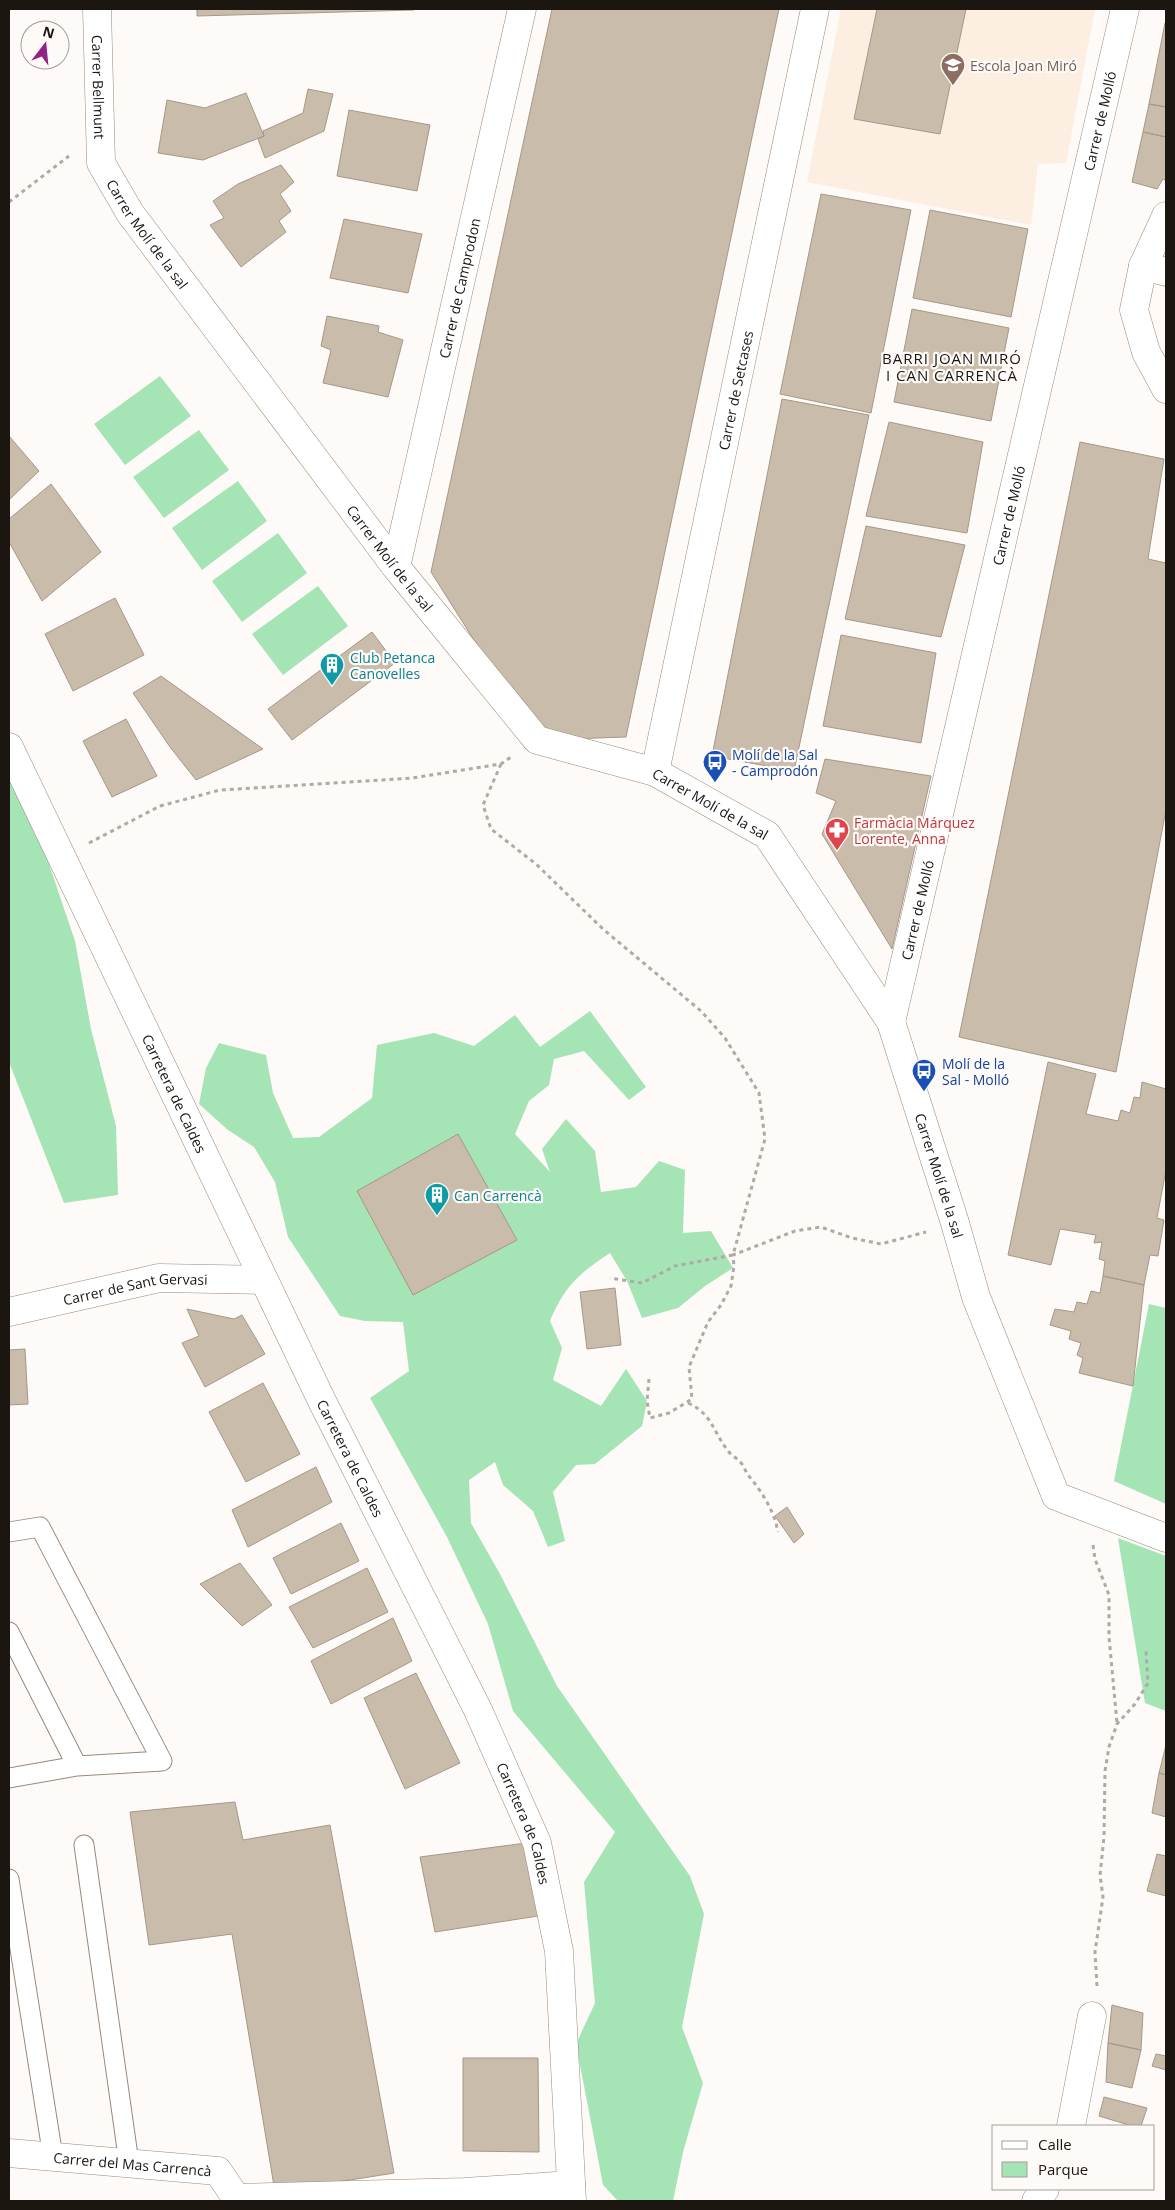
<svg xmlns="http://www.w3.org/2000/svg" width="1175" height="2210" viewBox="0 0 1175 2210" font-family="'Open Sans',sans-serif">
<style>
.built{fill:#fceee1}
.green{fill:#a5e4b4}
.building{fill:#cabcaa;stroke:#a59887}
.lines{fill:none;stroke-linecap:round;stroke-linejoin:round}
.lane-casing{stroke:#998a7b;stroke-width:21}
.street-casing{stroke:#998a7b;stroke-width:29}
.secondary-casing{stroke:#998a7b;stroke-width:29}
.path{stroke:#aeaaa6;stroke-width:3;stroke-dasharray:4 4;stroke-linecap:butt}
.lane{stroke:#fff;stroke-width:19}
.street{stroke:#fff;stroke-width:28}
.secondary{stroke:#fff;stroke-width:28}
.labels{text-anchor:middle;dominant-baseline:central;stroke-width:4.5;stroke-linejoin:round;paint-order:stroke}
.education-label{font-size:14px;fill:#785e54;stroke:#fdfaf7;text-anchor:start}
.street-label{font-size:14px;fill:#1b1610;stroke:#fdfaf7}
.culture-label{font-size:14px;fill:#0d838f;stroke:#fdfaf7;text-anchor:start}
.transit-label{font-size:14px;fill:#164399;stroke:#fdfaf7;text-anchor:start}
.health-label{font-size:14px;fill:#be3a42;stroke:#fdfaf7;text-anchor:start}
.neighbourhood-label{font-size:15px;letter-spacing:1px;fill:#1b1610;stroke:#fdfaf7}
</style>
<rect width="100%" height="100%" fill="#fdfaf7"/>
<path class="built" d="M841,9H1095L1066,163L1038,164L1031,225L807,182Z"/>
<path class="green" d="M160,376L191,416L125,465L94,424Z
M199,430L229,470L164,518L133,477Z
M238,481L267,521L202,570L172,528Z
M278,533L307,573L242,622L212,581Z
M318,586L348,626L283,675L252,634Z
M9,778L47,858L75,941L91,1029L116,1126L118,1195L64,1203L9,1062Z
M590,1011L646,1087L629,1100L584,1051L554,1059L549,1085L529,1101L515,1134L550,1172L542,1149L566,1119L595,1151L601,1192L636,1187L659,1161L685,1170L683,1233L711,1231L733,1268L705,1286L678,1308L642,1318L627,1281L610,1253C578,1274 565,1286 550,1321L562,1348L553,1380L601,1406L626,1369L647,1401L642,1426L595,1464L576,1465L553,1492L565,1541L548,1547L533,1511L503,1485L495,1462L469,1480L471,1523L500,1574L557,1686L690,1876L704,1914L682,2027L703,2083L683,2152L673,2201H618L603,2185L576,2044L595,2003L584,1882L615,1832L513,1711L488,1624L447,1537L370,1398L409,1371L403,1322L365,1321L340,1316L288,1237L275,1182L254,1147L228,1130L199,1104L206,1068L219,1043L266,1055L273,1093L293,1138L319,1137L372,1098L377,1045L434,1033L474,1046L515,1015L540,1047Z
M1149,1304L1166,1308V1504L1114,1481Z
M1118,1538L1166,1556V1711L1145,1703Z"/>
<path class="building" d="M197,9H414V10L197,16Z
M552,9H779L626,737L537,740L431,572Z
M877,9H966L940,134L854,119Z
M1165,23H1166V107L1149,104Z
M308,89L333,94L324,131L265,158L258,139L264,136L263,131L303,113Z
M246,93L264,136L203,160L158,153L167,100L205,108Z
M1149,104L1166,107V137L1143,132Z
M349,110L430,125L417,191L337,176Z
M1143,132L1166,137V180L1163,179L1157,189L1132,182Z
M281,165L294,182L280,194L291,211L279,221L286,232L241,267L210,225L224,218L213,201L238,184Z
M821,194L911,210L871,413L780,394Z
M930,210L1028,229L1011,317L913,298Z
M344,219L422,234L408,293L330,278Z
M912,309L1009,328L991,421L894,402Z
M327,316L379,326L378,332L403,340L388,397L323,383L331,350L321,346Z
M782,399L869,415L794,771L712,756Z
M889,422L983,442L967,533L866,516Z
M9,436L39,471L9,500Z
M1080,442L1164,459L1148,559L1166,563V810L1116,1072L959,1037Z
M51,484L101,552L42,601L9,542V519Z
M866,526L965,545L941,637L845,619Z
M115,598L144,655L73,691L45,634Z
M372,632L395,663L292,740L268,709Z
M841,635L936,653L921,743L823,726Z
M161,676L263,749L196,780L170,747L133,693Z
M126,719L157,776L112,797L83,741Z
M825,759L931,776L892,949L822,834L836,801L816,793Z
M1048,1062L1096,1074L1086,1114L1118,1121L1121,1110L1130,1113L1134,1097L1140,1098L1142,1082L1166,1089V1170L1157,1218L1164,1220L1158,1256L1150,1255L1144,1285L1103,1276L1105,1261L1099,1259L1102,1242L1094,1243L1096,1235L1060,1229L1051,1265L1008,1255Z
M458,1134L517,1240L413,1295L357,1191Z
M1103,1276L1144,1285L1133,1386L1079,1373L1083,1358L1077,1355L1081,1343L1069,1339L1071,1331L1050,1325L1055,1309L1074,1312L1077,1302L1087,1304L1091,1291L1100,1293Z
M615,1288L621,1345L587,1349L580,1292Z
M187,1309L234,1319L242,1315L265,1354L205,1387L182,1343L199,1336Z
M25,1349L28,1404L9,1405V1350Z
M263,1383L300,1454L246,1482L209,1412Z
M316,1467L332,1502L248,1547L232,1510Z
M787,1507L804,1534L794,1543L775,1516Z
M341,1523L359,1561L291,1594L273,1558Z
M240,1563L272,1605L242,1626L200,1584Z
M367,1568L388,1612L313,1648L289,1607Z
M393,1618L412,1661L331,1704L311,1661Z
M416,1673L460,1763L405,1789L364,1698Z
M1166,1745V1775L1159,1773Z
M1159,1773L1166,1775V1817L1152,1813Z
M235,1802L243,1840L330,1825L394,2173L275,2192L232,1934L149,1945L130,1812Z
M526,1843L538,1916L435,1932L420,1857Z
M1157,1854L1166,1856V1896L1147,1891Z
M1112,2005L1143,2013L1141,2050L1108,2043Z
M1108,2043L1141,2050L1132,2088L1106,2082Z
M1156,2054L1166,2056V2070L1152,2066Z
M463,2058H538L539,2152L463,2151Z
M1104,2097L1147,2108L1141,2126H1132L1099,2116Z"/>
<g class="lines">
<defs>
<path id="lane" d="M9,1532L40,1527L162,1761L77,1766L9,1778
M9,1632L77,1766
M84,1845L129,2163
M9,1879L53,2157"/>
<g id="street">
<path id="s1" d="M97,9L101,163L130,213L396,567L537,740L655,772L767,835L891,1022L955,1223L976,1297L1056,1496L1166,1538"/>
<path d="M1166,216L1143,266L1134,310L1146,352L1166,389"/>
<path d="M1143,266L1166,272"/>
<path id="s2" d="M396,567L522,9"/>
<path id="s3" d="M655,772L815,9"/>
<path id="s4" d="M891,1022L1125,9"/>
<path id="s5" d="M9,1312L159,1278L264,1280"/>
<path d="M1071,2126L1092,2016"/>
<path id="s6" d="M9,2153L218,2171L236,2198L465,2192L571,2185"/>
<path d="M1036,2201L1045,2189"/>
</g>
<g id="secondary">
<path id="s7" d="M9,747L322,1401L478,1710L537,1843L559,1951L572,2201"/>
</g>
</defs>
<use href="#lane" class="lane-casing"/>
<use href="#street" class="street-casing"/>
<use href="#secondary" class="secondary-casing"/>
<path class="path" d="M9,202L69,156
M501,764L483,805L491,829L536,864L604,930L701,1011L725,1038L759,1093L765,1139L733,1255L675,1266L642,1283L610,1278
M89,843L160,806L220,790L412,778L501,764L511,757
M649,1379L647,1401L650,1418L669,1413L692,1399L689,1367L708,1322L721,1305L731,1286L734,1266L733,1255L795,1231L821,1227L852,1238L881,1244L926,1232
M688,1403C713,1414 713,1433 729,1452C732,1456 737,1458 740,1462C744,1465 745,1471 748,1475C762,1492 774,1510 778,1532
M1093,1545L1095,1559L1109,1595V1637L1117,1723
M1097,1986L1095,1952L1103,1897L1100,1875L1104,1837L1105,1771L1109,1747L1117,1724L1135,1704L1148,1683L1146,1651"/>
<use href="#lane" class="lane"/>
<use href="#street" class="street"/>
<use href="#secondary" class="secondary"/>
</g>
<defs>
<symbol id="school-pin" viewBox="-11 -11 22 30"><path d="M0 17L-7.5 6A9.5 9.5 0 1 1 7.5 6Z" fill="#8d6e63" stroke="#fdfaf7"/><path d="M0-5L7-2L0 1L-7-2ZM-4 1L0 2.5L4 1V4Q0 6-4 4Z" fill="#fff"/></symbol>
<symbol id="building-pin" viewBox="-11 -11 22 30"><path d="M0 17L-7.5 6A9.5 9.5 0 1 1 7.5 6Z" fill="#0f9aa8" stroke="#fdfaf7"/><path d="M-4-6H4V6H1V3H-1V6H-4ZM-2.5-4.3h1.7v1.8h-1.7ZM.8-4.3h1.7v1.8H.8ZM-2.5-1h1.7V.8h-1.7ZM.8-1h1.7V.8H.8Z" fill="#fff"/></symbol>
<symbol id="bus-pin" viewBox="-11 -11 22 30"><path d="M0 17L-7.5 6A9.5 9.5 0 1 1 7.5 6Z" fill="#1a4fb4" stroke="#fdfaf7"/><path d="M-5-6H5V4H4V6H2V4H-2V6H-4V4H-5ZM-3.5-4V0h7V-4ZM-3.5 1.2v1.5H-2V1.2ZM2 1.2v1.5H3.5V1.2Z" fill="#fff"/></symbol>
<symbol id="pharmacy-pin" viewBox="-11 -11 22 30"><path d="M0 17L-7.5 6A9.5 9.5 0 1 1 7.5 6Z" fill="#e0444e" stroke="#fdfaf7"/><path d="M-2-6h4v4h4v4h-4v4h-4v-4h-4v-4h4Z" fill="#fff"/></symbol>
</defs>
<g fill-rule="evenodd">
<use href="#school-pin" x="939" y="51" width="28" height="38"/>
<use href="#building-pin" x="318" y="651" width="28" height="38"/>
<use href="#bus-pin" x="701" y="748" width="28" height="38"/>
<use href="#pharmacy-pin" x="823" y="816" width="28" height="38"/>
<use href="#bus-pin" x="910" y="1057" width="28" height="38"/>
<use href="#building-pin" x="423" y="1181" width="28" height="38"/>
</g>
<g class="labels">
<g class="education-label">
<text x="970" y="65">Escola Joan Miró</text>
</g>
<g class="street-label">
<text stroke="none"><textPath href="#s1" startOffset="78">Carrer Bellmunt</textPath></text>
<text stroke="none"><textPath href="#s4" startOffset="925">Carrer de Molló</textPath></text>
<text stroke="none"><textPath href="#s1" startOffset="239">Carrer Molí de la sal</textPath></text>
<text stroke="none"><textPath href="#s2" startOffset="286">Carrer de Camprodon</textPath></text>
<text stroke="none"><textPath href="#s3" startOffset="390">Carrer de Setcases</textPath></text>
<text stroke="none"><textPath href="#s4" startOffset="520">Carrer de Molló</textPath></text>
<text stroke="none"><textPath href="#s1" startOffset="644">Carrer Molí de la sal</textPath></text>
<text stroke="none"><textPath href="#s1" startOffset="1064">Carrer Molí de la sal</textPath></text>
<text stroke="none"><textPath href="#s4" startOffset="115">Carrer de Molló</textPath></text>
<text stroke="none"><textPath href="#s7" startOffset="384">Carretera de Caldes</textPath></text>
<text stroke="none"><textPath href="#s1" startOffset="1514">Carrer Molí de la sal</textPath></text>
<text stroke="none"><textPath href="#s5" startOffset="129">Carrer de Sant Gervasi</textPath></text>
<text stroke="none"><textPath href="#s7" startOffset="789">Carretera de Caldes</textPath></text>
<text stroke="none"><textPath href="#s7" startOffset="1194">Carretera de Caldes</textPath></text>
<text stroke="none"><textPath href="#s6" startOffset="124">Carrer del Mas Carrencà</textPath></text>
</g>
<g class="culture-label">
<text x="350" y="657">Club Petanca<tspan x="350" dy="16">Canovelles</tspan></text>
<text x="454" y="1195">Can Carrencà</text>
</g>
<g class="transit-label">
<text x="732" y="754">Molí de la Sal<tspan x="732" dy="16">- Camprodón</tspan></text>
<text x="942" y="1063">Molí de la<tspan x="942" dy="16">Sal - Molló</tspan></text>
</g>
<g class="health-label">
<text x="854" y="822">Farmàcia Márquez<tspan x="854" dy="16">Lorente, Anna</tspan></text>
</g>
<g class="neighbourhood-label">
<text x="952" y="358">BARRI JOAN MIRÓ<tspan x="952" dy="17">I CAN CARRENCÀ</tspan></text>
</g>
</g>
<rect width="1175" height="2210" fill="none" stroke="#1b1610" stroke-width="20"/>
<rect x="992" y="2125" width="162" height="65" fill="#fdfaf7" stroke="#a39f9b"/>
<rect x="1002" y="2141" width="25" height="8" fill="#ffffff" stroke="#a39f9b"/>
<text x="1038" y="2150" font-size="15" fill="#1b1610">Calle</text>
<rect x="1002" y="2162" width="25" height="15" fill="#a5e4b4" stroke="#a39f9b"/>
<text x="1038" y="2175" font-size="15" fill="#1b1610">Parque</text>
<g transform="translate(45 45) rotate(16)"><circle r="24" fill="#fdfaf7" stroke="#a39f9b"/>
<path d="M0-4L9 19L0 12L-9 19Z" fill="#8f2386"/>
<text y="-8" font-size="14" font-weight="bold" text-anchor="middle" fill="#1b1610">N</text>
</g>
</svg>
